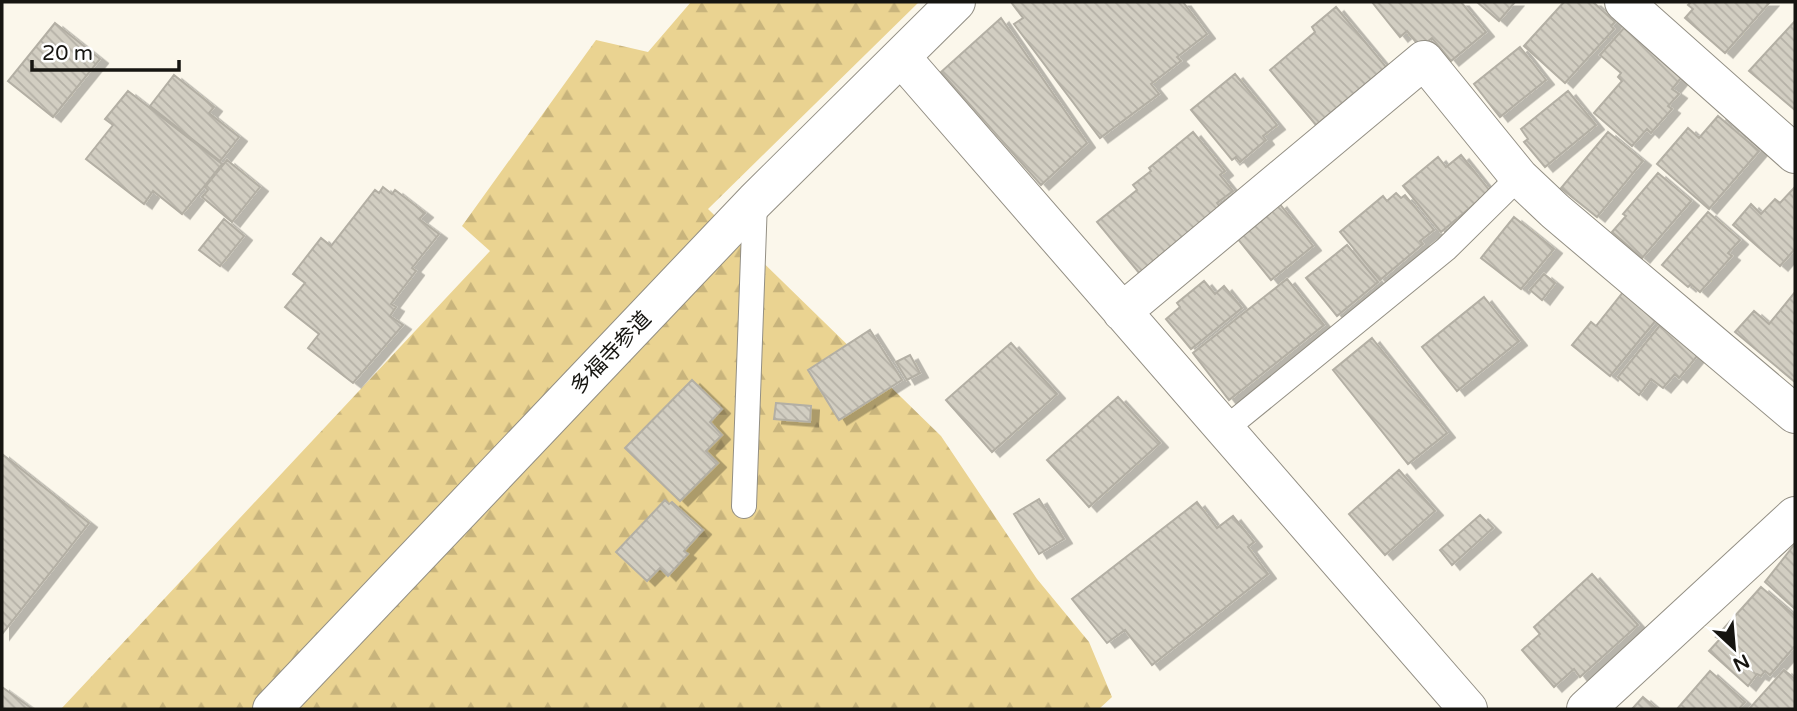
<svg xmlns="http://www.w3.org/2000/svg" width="1797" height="711" viewBox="0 0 1797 711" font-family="'Varela Round','Noto Sans JP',sans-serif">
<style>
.forest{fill:url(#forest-firs)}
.building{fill:url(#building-back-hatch);stroke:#b3afa4;stroke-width:2;filter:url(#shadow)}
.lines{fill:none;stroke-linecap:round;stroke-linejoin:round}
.lane-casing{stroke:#938f84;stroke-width:26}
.street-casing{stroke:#938f84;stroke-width:40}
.lane{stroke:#fff;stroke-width:24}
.street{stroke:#fff;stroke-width:38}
.labels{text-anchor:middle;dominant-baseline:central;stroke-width:6;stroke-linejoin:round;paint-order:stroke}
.street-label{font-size:21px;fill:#161511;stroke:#fff}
</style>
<defs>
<pattern id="forest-firs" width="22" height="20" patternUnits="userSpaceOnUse" patternTransform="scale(1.75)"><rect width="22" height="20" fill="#ead391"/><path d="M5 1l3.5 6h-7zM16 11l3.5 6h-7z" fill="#c8b47c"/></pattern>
<pattern id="building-back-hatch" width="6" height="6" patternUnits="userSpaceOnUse" patternTransform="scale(1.75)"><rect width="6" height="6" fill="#d2cec2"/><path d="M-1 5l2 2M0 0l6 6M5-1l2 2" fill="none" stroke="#b4b0a6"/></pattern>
<filter id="shadow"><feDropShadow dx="8" dy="4.5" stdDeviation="0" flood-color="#0004"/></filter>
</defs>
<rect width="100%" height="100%" fill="#fbf7eb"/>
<path class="forest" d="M691,2H919L708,209L941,436L1037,579L1089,642L1112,697L1099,709H61L490,251L462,226L596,40L648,52Z"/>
<path class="building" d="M1011,2H1183L1207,34L1177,57L1181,61L1151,84L1159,94L1100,138L1014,24L1023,18Z
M1372,2H1461L1486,32L1451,61L1432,38L1420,47L1407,31L1400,37Z
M1477,2H1515L1499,21Z
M1564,2H1593L1615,22L1611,26L1614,29L1565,83L1524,46Z
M1691,2H1770L1725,53L1685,18L1693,9L1688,5Z
M1336,7L1386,67L1316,125L1270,70L1315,32L1312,27Z
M1001,18L1087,143L1041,185L941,72Z
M1795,21V110L1749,71Z
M55,23L100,59L53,117L8,81Z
M1624,28L1681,78L1672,89L1679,94L1668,106L1672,109L1651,133L1647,129L1632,146L1594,113L1622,81L1618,77L1621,73L1600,55Z
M1520,47L1546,80L1500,117L1474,84Z
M1235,74L1277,125L1263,136L1266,140L1240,162L1236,157L1232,160L1191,110Z
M174,75L214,107L209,113L239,137L220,161L150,106Z
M128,91L222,164L182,214L153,191L144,204L86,159L113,125L105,119Z
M1568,91L1596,125L1545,167L1524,142L1528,139L1521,129Z
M1718,116L1759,151L1709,209L1657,164L1688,128L1699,138Z
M1193,132L1225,171L1220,175L1233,191L1217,203L1221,208L1140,274L1097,222L1137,190L1133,185L1151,171L1149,168Z
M1608,132L1643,161L1597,217L1561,188Z
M1461,155L1490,191L1441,232L1403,186L1438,157L1446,167Z
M227,160L260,187L232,222L202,197L208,190L205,187Z
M1658,173L1691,201L1642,258L1612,232L1626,216L1623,214Z
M383,187L392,194L395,190L425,213L419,219L439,234L412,268L416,271L391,304L396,307L390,316L403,325L353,383L308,348L319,334L285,307L305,283L293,274L321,238L331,246L375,190L379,193Z
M1794,188L1795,249L1780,266L1733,225L1751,204L1761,214L1775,199L1780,203Z
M1396,193L1401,198L1405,195L1434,230L1420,241L1423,244L1380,280L1340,232L1383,196L1387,201Z
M1279,203L1313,246L1271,280L1237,238Z
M1708,212L1740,240L1728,253L1732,256L1700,292L1691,284L1688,287L1662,265Z
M1514,217L1554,249L1521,289L1481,258Z
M224,219L244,236L220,266L199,250Z
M1347,245L1378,282L1337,316L1306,278Z
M1544,274L1555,283L1542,300L1530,290Z
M1287,279L1324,325L1229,400L1193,353Z
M1204,281L1215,294L1224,286L1242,308L1191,349L1166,319L1180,307L1177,303Z
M1624,291L1657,319L1610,376L1572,345L1591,322L1596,326Z
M1795,292V382L1735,332L1754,311L1769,324Z
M1484,297L1519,341L1457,391L1422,347Z
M1661,324L1698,355L1679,378L1675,374L1663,388L1651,379L1639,395L1618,377Z
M870,330L902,380L839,420L808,370Z
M1372,338L1447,433L1408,464L1333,370Z
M1011,343L1057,394L992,452L946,400Z
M910,355L920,373L907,380L896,362Z
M692,380L722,409L710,422L722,435L706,451L718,463L680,501L625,448Z
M1118,397L1160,443L1089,507L1047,460Z
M776,403L811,406L810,422L774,419Z
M2,454L89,523L2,634Z
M1399,470L1435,511L1385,555L1349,514Z
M1039,499L1064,539L1039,554L1014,514Z
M665,500L669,504L672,502L703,530L684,551L688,554L668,576L660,568L647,581L616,552Z
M1197,502L1217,528L1233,516L1254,542L1248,547L1268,574L1152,665L1125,630L1107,643L1072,599Z
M1480,515L1493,528L1452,565L1440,550Z
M1794,545L1795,547V609L1765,582Z
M1592,574L1638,625L1580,677L1574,669L1554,687L1522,650L1540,634L1534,627Z
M1761,587L1795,616V646L1770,675L1765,671L1761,676L1757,674L1748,686L1709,651L1720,639L1716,637Z
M1784,670L1795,679V709H1749Z
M1710,671L1745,702L1739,709H1677Z
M2,687L31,708L30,709H2Z
M1643,697L1657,709H1632Z"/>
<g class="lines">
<defs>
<path id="lane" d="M1224,430L1446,249L1519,177
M744,506L755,201"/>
<path id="street" d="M1624,2L1795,154
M901,57L1468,709
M1122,312L1424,60L1519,177L1555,211L1795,414
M272,709L755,201L956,2
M1586,709L1795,516"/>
</defs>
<use href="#lane" class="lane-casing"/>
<use href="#street" class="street-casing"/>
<use href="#lane" class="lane"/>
<use href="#street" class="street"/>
</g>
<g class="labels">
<g class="street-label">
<text transform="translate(611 353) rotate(-46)">多福寺参道</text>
</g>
</g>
<rect width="1797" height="711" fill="none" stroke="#161511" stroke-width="7"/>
<g transform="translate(1734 648) rotate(154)" stroke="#ffffff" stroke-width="5" paint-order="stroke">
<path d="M0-5L12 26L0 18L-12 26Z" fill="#161511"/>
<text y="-10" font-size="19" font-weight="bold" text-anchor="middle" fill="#161511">N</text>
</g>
<path d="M32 60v10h147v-10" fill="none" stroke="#161511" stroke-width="3.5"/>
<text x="42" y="60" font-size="21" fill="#161511" stroke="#ffffff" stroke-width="5" paint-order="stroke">20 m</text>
</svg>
